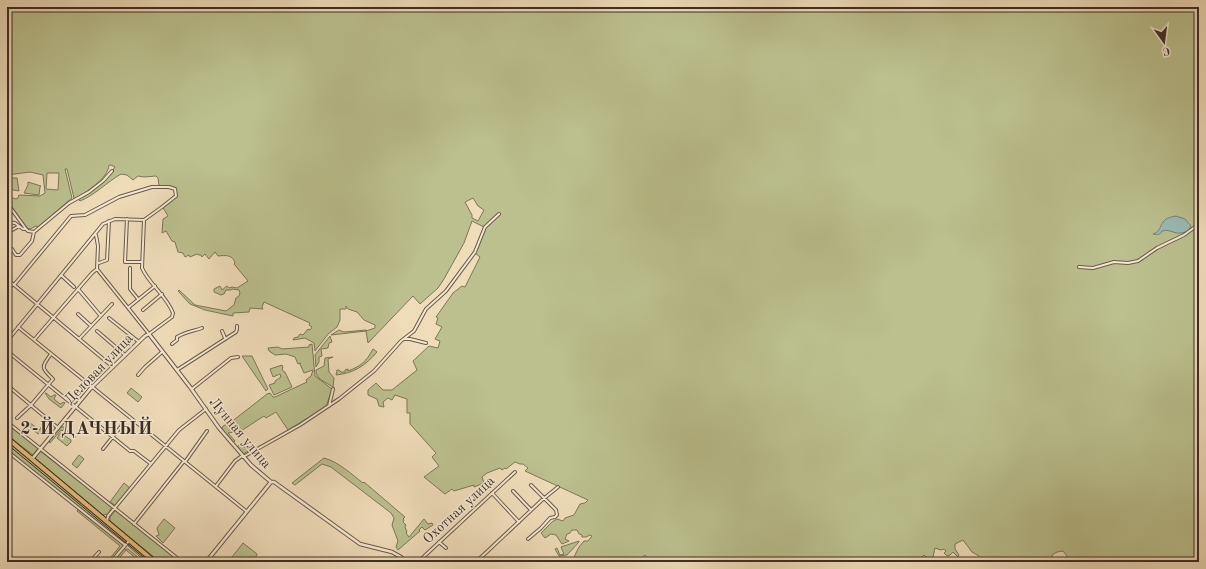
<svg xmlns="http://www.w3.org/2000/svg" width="1206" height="569" viewBox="0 0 1206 569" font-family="'Old Standard TT',serif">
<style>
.green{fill:#bbc08e;stroke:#7c7759;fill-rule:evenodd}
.water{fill:#9abab4;stroke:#74827a}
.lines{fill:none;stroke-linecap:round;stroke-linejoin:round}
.minor-casing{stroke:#695a49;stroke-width:4}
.tertiary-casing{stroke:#695a49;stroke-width:4.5}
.primary-casing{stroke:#3c2e24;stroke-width:6}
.minor{stroke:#f5e8d2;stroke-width:2}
.tertiary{stroke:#f5e8d2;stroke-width:2.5}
.primary{stroke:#e8be7c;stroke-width:4}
.tram{stroke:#3c2e24;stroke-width:1}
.labels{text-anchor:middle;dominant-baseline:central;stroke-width:3;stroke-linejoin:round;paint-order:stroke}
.street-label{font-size:14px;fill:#3c2e24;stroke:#f5e8d2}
.district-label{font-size:18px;font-weight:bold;letter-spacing:1px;fill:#3c2e24;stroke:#f5e8d2}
</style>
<rect width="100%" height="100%" fill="#efdcb9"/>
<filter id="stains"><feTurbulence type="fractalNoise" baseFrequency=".005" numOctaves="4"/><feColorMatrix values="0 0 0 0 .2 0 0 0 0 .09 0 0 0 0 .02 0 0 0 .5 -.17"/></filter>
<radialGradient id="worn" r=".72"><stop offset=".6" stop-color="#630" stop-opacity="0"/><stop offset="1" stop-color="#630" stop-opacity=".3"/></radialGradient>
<path class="green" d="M7,7H1199V562H1067L1064,559L1067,556L1063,551L1057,552L1052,555L1053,562H981L979,556L972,552L963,540L955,544V549L959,555L958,557L953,552L950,555L947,556L944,553L946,551L944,549L941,550L935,548L933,557L928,560L924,555L916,562H650L645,555L637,562H573L574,561L573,559L579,547L584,541H588L592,536L590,535L586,537H582V535L579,534L577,530H572L570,533L567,534L565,539L569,541L562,544L556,535L551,534L545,538L541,533L552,522L557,519L563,521L565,518L574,515L580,504L585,503L588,500L525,471L528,468L523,464H520L515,462L506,469L505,468L502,470L500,468L487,473L482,477L484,483L474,487V485L454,491L452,489L445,494L424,477L439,466L432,457L436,453L410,424V413H407V399L395,395L392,400L388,398L383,402L384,407L379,406L377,399L368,395V390L376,383L383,390H392L417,370L413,361L429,346L438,348L440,341L435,339L442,327L436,324L438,318L436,317L453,293L462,286L465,287L480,257L475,253L478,247L484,227L472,221L464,243L444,279L438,288L420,304L413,296L368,343L366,331L331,335L339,330L344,332L366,330V331L375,328V325L364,320L357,312L348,309L346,306V309H340V320L337,327L328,334L315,351L314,343L305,338L293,340L294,338L298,337L300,334L303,335L308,329L310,330L312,327L309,325L310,323L264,302L262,307L263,309L250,308L249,312L233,313V316L205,310L190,304L178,291L179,290L195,305L226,311L234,305L236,298L239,296L240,293L239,290L232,289L231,290H226L224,294L221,295L214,292V289L220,286L222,290L227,286L229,288L232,287L237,288L248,281L234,264L235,263C233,255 226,255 218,256L215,252L209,259L205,254L202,257L201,255H199L197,254L190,257L189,255L185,257L183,253L178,252L175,242L172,241L166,231L162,233L163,219L168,216L162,206L175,195L174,189L159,186L158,178L156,176L144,177L138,176L133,180L127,175L121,174C107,182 95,195 80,201L78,199L104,182L115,167L111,165H109C108,179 86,192 75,199L74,198L67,169H65L72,198L38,227L36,226L30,229L27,228L7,200V196L16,199L18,198L19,195L40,196L45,193L43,175L30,172L7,175V168L11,162L9,160L10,154L7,152ZM47,173H59L58,190L46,189ZM473,198L478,206L484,210L478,221L472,218V215L465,202Z
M8,178H17L19,191L8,189L7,184Z
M28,182L41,186L40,187L39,195L24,193L28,185Z
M330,336L332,342L329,343L328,348L321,349L322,356L319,357V362L316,367L315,355Z
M312,344L315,376L332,389L326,407L288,430L276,412L266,418L264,416L241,431L228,433L235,441L233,443L222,429L223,426L230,423L267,394L270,393L273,397H275L307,382L306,380L311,376L313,370L304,373L300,364L301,363L298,364L295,357L286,354L275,355L269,351L268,348L278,347L282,349L309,347V345Z
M373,349L377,352C365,366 354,373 336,375L337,370H339L341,372H345V370L348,369V371C361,366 366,362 373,349Z
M242,356H252L268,389L266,391Z
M333,357L328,359L329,372L334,378L333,387C326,382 315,379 316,370L324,366L325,358Z
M282,365L283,368L282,369L284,372H285L292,387L274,395L269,385L275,383V381L281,377L280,374L273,377L270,369Z
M131,388L142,397L138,402L127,393Z
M45,393H46L51,397L54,395H56L54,399L60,404L64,402L65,403L61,408L49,399Z
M30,423L40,430L41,427L46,428L49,432L47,433L44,432L38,434L28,425Z
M7,424L38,448L33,455L7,435Z
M61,427H66L76,437L75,438L64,429L62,431L61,430L50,443L49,441Z
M60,433H61L71,440V442L67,446L57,438Z
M7,441L126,540V541L123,543L7,449Z
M241,444L247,449L250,447L252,449L243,454L237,447Z
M40,451L112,507L108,514L103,515L35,458Z
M79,455L84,459L77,468L72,464Z
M324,458C339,462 351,474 363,483L364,482L405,517L403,519L404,520L403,522L406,525L405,527L407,532L406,533L409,537L424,519L428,524L432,523L433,525L425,530L422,527L419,530L420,531L398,550L396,547L398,541L392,525L394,518L391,513L331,467L322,464L295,485L292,483Z
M124,483L130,488L116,506L110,502Z
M78,509L123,544V546L109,562H107L120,546L77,511Z
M116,510L181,562H160L110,521V517Z
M164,519L175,528L163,543L156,536L159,535L157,528Z
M579,541V542L567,555L559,556L555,549L557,548L560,555L564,554L561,547Z
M243,543L257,554V555L252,562H228Z
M129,544H130L152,562H146L128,546Z
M124,549H128L144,562H140L126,550L116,562H113Z"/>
<path class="water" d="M1176,216L1185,219L1191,226L1188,231C1174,237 1172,228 1162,231C1160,235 1158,235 1153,234C1165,230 1156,219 1176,216Z"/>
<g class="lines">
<defs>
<path id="minor" d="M7,203L26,229
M127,219L125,262H142
M7,222L15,223L23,229H26L28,231L34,232
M7,233L19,226
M12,249L16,255H20L32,241L34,232L69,203L89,192L103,181L112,171
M99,263L107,260L109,221
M1079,267L1093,268L1114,262L1128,263L1138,261L1157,248L1184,235L1199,224
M130,268V289L138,299
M97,269L149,334L172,317L173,313C166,295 149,284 142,268L144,220
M61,275L74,287
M7,279L113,367
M78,289L100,315
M7,291L13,284
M129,307L155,286
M143,310L162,294
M78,314L90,325
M109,318L139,342
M18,327L246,511
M97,331L125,355
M222,331L225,338
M79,339L112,304
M405,339H410L426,343
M34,340L92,273L97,269L98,246L96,235
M7,341L103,224L115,219L144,220L162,207L176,196L175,189L169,187H152L119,197L85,215L71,216L14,285
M172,344L177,340V337C185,332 194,331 202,328
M7,351L130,451H134L151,464
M177,370L236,332L237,329V326
M138,375L145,367L162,352
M7,385L58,428
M192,389L231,358L238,357
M329,406L333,389
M17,418L31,405L53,379C41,368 41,367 51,354
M7,422L182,562
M103,449L123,424
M7,451L125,545
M243,457L300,425L339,399L374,371L401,341L414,331L426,309L446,291L475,252L485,227L499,214
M185,462L207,431
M216,486L235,461L242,456
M513,491L531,510
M492,493L519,522
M107,521L108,516L179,430L206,409
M134,524L184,461
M528,539L541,528L550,518L555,517L557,515L556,510L531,485
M439,542L446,548
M90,562L99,552
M111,562L129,541
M418,562L515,472
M476,562L542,500L558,487"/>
<path id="tertiary" d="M32,459L90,389L145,336L149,334L190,387L219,428L251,465L271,482H274L360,544L392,552L401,557L406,562
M206,562L271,482"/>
<path id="primary" d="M7,438L155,562"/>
</defs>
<use href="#minor" class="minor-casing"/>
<use href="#tertiary" class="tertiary-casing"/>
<use href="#primary" class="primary-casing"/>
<use href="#minor" class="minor"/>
<use href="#tertiary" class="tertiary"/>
<use href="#primary" class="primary"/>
<path class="tram" d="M7,444L149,562"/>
</g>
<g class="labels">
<g class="street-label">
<text transform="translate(99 369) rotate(-46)">Деловая улица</text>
<text transform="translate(240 433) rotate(50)">Лунная улица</text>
<text transform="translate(459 510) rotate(-43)">Охотная улица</text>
</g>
<g class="district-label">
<text x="87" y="429">2-Й ДАЧНЫЙ</text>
</g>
</g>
<rect width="1206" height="569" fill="none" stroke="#efdcb9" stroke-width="24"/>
<rect x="8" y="8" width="1190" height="553" fill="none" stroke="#3c2e24" stroke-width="2"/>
<rect x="12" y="12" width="1182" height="545" fill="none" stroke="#3c2e24"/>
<g transform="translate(1164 42) rotate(166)" stroke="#f5e8d2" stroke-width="3" paint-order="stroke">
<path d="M0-3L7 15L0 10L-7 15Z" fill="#3c2e24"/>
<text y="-6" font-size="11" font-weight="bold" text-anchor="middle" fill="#3c2e24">С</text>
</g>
<rect width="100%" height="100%" filter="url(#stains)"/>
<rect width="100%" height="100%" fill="url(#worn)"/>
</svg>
